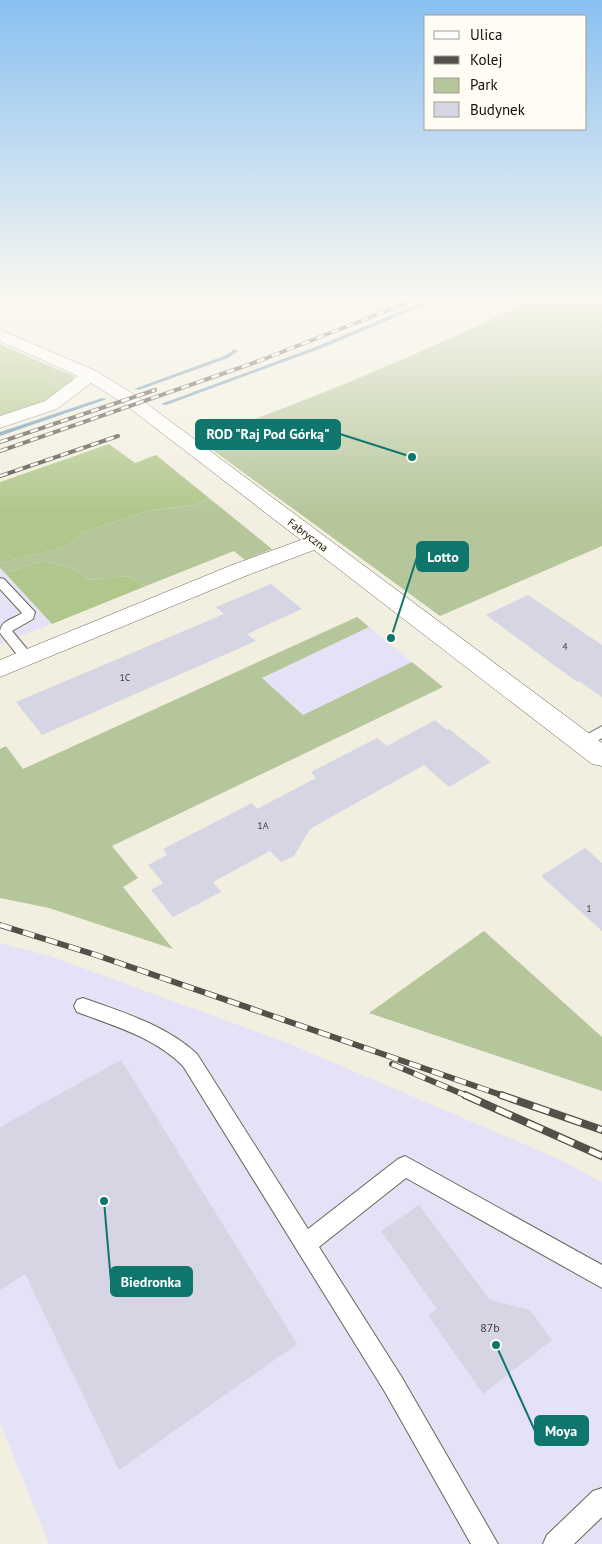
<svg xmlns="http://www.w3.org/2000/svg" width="602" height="1544" viewBox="0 0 602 1544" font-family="'PT Sans',sans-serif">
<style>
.commercial{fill:#e5e2f8}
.green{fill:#b5c69b}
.forest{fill:#b0c78b}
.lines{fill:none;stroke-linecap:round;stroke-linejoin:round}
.stream{fill:#7298b6;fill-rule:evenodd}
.building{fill:#d5d5e4}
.service-casing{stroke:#686558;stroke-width:2}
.minor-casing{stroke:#686558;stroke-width:1}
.service{fill:#fff;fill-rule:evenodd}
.minor{fill:#fff;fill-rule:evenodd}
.rail-far2-casing{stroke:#525048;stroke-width:4}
.rail-far1-casing{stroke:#525048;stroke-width:6}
.rail-casing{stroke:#525048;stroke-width:8}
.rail-far2{stroke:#fefcf3;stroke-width:2.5;stroke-dasharray:8;stroke-linecap:butt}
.rail-far1{stroke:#fefcf3;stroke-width:4.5;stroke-dasharray:12;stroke-linecap:butt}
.rail{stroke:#fefcf3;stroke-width:5.5;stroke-dasharray:17;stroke-linecap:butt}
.labels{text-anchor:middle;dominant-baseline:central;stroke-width:4;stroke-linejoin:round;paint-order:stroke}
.number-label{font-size:10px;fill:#424140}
.far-street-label{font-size:11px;fill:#11100a;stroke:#fefcf3}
.near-number-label{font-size:12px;fill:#424140}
.leader{fill:none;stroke:#0f766e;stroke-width:2}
.callout-dot{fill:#0f766e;stroke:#fefcf3;stroke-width:2}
.callout{fill:#0f766e;stroke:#0f766e;stroke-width:2}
.callout-label{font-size:14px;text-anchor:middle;font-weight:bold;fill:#fff}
</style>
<rect width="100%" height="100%" fill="#f3efe0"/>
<path class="commercial" d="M0,568L52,624L0,644Z
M369,627L412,662L303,715L262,678Z
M0,943L50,956L285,1042L559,1159L602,1182V1544H49L0,1423Z"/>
<path class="green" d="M538,296H602V546L440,616L199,440C314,398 428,352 538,296Z
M54,368L74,376L72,381L60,391L49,380Z
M209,498L272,549L245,560L234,551L146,586L126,576L89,580L71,568L43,561L5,573L0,568V563L66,547L83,532L151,510L193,505Z
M357,617L369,627L262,678L303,715L412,662L443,687L112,846L138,878L123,887L173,949L49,908L0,898V749L6,746L23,769Z
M484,931L602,1037V1091L369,1013Z"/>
<path class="forest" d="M0,344L54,368L49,380L60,391L39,405L0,417Z
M109,444L135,463L156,455L209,498L193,505L151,510L83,532L66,547L0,563V482Z
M43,561L71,568L89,580L126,576L146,586L52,624L5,573Z"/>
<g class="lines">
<path class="stream" d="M437,296H446L322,348L166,405L161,404L318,346Z
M235,349L238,351L237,352L228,358L139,390L134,389L224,356Z
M102,398L107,399L0,436V432Z"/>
</g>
<path class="building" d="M271,584L302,609L247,634L256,641L42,735L16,702L224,614L216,607Z
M528,595L602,645V697L579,681L577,682L486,615Z
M435,720L447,730L449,729L491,762L449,787L424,765L310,829L294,856L281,862L270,851L213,882L221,892L173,917L151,890L163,883L148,865L167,855L163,849L252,803L257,809L316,778L311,772L377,738L387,746Z
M585,848L602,863V931L541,876Z
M121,1060L297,1344L119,1470L25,1274L0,1290V1127Z
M419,1205L490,1300L530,1310L552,1340L483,1394L428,1315L437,1309L381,1231Z"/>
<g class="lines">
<defs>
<path id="service" d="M0,578L4,579L35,612L33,619L12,631L32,655L34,658L32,661H22L0,633C0,620 14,619 22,613L0,589Z
M602,726V738L589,747H579L577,743L579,739Z
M83,998C122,1012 166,1025 197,1054L308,1229L398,1159L405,1156L602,1265V1288L406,1178L319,1247L401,1376L498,1544H471L385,1392L183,1066C154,1037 114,1026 77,1012L74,1006L77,1000Z
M602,1488V1517L574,1544H543L547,1535L593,1491Z"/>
<path id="minor" d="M0,330L96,371L135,395L602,743V766L592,764L314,550L248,575L0,677V660L232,565L301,540L123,403L91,383L57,409L0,428V416L45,401L78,376L0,341Z"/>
</defs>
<use href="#service" class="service-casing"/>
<use href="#minor" class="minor-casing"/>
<use href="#service" class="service"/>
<use href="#minor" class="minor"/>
<defs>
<path id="rail-far2" d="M0,442L155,390
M0,451L259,361L424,296
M0,476L118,436"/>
<path id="rail-far1" d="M0,925L96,955L504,1096
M392,1064L467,1096"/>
<path id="rail" d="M465,1095L602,1156
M501,1095L602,1130"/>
</defs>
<use href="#rail-far2" class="rail-far2-casing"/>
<use href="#rail-far1" class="rail-far1-casing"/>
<use href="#rail" class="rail-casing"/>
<use href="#rail-far2" class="rail-far2"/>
<use href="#rail-far1" class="rail-far1"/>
<use href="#rail" class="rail"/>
</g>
<linearGradient id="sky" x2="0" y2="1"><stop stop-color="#89c0f1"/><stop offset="0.58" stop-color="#faf8f1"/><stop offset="1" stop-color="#faf8f1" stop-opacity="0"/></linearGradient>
<rect width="602" height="513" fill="url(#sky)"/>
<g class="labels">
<g class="number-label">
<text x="565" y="646">4</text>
<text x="125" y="677">1C</text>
<text x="263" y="825">1A</text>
<text x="589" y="908">1</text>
</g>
<g class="far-street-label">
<text transform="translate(308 535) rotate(37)">Fabryczna</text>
</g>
<g class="near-number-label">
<text x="490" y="1327">87b</text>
</g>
</g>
<path class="leader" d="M412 457L340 434M391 638L417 557M104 1201L111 1282M496 1345L535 1431"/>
<g class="callout-dot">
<circle cx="412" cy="457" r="5"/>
<circle cx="391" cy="638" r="5"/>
<circle cx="104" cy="1201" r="5"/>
<circle cx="496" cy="1345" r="5"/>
</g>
<g class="callout">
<rect x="196" y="420" width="144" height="29" rx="5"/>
<rect x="417" y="542" width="51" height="29" rx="5"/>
<rect x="111" y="1267" width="81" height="29" rx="5"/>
<rect x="535" y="1416" width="53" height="29" rx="5"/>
</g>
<g class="callout-label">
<text x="268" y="439">ROD "Raj Pod Górką"</text>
<text x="443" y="562">Lotto</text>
<text x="151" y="1287">Biedronka</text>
<text x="561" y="1436">Moya</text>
</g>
<rect x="424" y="15" width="162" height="115" fill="#fefcf3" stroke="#9f9e96"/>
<rect x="434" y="31" width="25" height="8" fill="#ffffff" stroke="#9f9e96"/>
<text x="470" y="40" font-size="15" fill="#11100a">Ulica</text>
<rect x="434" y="56" width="25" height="8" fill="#525048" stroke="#9f9e96"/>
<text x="470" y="65" font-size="15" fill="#11100a">Kolej</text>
<rect x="434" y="78" width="25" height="15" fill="#b5c69b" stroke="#9f9e96"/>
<text x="470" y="90" font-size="15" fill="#11100a">Park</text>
<rect x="434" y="102" width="25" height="15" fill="#d5d5e4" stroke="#9f9e96"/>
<text x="470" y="115" font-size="15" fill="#11100a">Budynek</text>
</svg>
